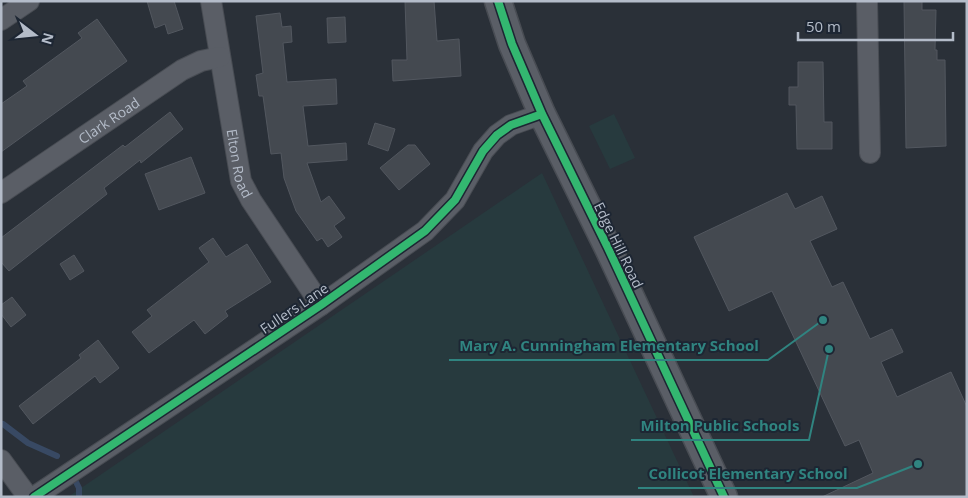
<svg xmlns="http://www.w3.org/2000/svg" width="968" height="498" viewBox="0 0 968 498" font-family="'Open Sans',sans-serif">
<style>
.green{fill:#273a3e}
.lines{fill:none;stroke-linecap:round;stroke-linejoin:round}
.stream{stroke:#384963;stroke-width:6}
.building{fill:#444950;stroke:#52575f}
.minor-casing{stroke:#484c53;stroke-width:22}
.tertiary-casing{stroke:#484c53;stroke-width:29}
.minor{stroke:#5a5e66;stroke-width:20}
.tertiary{stroke:#5a5e66;stroke-width:26}
.cycleway-casing{stroke:#1d2633;stroke-width:11}
.cycleway{stroke:#33b770;stroke-width:8}
.labels{text-anchor:middle;dominant-baseline:central;stroke-width:4;stroke-linejoin:round;paint-order:stroke}
.street-label{font-size:14px;fill:#b4bcc9;stroke:#1d2633}
.leader{fill:none;stroke:#308480;stroke-width:2}
.callout-dot{fill:#308480;stroke:#1d2633;stroke-width:2}
.callout-label{font-size:15px;text-anchor:middle;font-weight:bold;fill:#308480;stroke:#1d2633;stroke-width:4;stroke-linejoin:round;paint-order:stroke}
</style>
<rect width="100%" height="100%" fill="#2a3038"/>
<path class="green" d="M614,114L635,158L610,169L589,126Z
M542,173L694,497H68Z"/>
<g class="lines">
<path class="stream" d="M3,424L28,443L57,456
M76,482L79,488V497"/>
</g>
<path class="building" d="M147,1H174L183,29L168,34L165,24L155,28Z
M405,1H434L437,41L459,39L461,76L393,81L392,60H407Z
M904,1H922V10H936L935,50H937V60H945L946,146L906,148Z
M280,13L282,27L291,26L292,42L283,43L287,82L336,79L337,104L303,106L308,146L346,143L347,160L307,163L321,202L329,196L345,218L334,226L342,237L328,247L322,238L317,241L296,211L284,178L281,153L271,154L263,96H259L256,75L263,73L256,16Z
M345,17L346,42L328,43L327,18Z
M97,19L127,61L1,152V104L27,86L23,81L82,38L78,33Z
M798,62H823L824,122H832V149H797L796,105H789V87H798Z
M170,112L183,129L141,163L140,160L104,188L107,194L9,271L1,262V238L123,145L125,147Z
M375,123L395,129L388,151L368,144Z
M408,145H415L430,164L399,190L380,168Z
M191,157L205,193L159,210L145,174Z
M787,193L795,209L822,196L837,229L810,241L832,287L843,282L870,339L892,329L903,352L881,362L897,397L951,372L967,407V497H822L873,473L859,440L845,446L772,291L729,311L694,237Z
M213,238L226,257L247,244L271,282L225,311L228,316L205,334L194,320L149,353L132,332L152,316L147,310L209,262L199,248Z
M74,255L84,271L70,280L60,264Z
M12,297L26,315L11,327L1,314V305Z
M98,340L119,368L100,383L95,376L33,424L19,406L81,358L79,355Z"/>
<g class="lines">
<defs>
<g id="minor">
<path id="s1" d="M211,1L241,181L251,200L321,305"/>
<path d="M867,1L870,153"/>
<path d="M1,20L29,1"/>
<path id="s2" d="M1,193L182,70L201,61L220,57"/>
<path d="M1,460L28,497"/>
<path d="M34,497L321,305L425,231L455,200L483,151L497,135L511,125L542,114"/>
</g>
<path id="tertiary" d="M498,1L512,44L542,114L608,248L724,497"/>
</defs>
<use href="#minor" class="minor-casing"/>
<use href="#tertiary" class="tertiary-casing"/>
<use href="#minor" class="minor"/>
<use href="#tertiary" class="tertiary"/>
<defs>
<path id="cycleway" d="M498,1L512,44L542,114L608,248L724,497
M34,497L321,305L425,231L455,200L483,151L497,135L511,125L542,114"/>
</defs>
<use href="#cycleway" class="cycleway-casing"/>
<use href="#cycleway" class="cycleway"/>
</g>
<g class="labels">
<g class="street-label">
<text stroke="none"><textPath href="#s2" startOffset="130">Clark Road</textPath></text>
<text stroke="none"><textPath href="#s1" startOffset="165">Elton Road</textPath></text>
<text transform="translate(619 245) rotate(64)">Edge Hill Road</text>
<text transform="translate(294 308) rotate(-34)">Fullers Lane</text>
</g>
</g>
<path class="leader" d="M823 320L768 360H449M829 349L809 440H631M918 464L857 488H638"/>
<g class="callout-dot">
<circle cx="823" cy="320" r="5"/>
<circle cx="829" cy="349" r="5"/>
<circle cx="918" cy="464" r="5"/>
</g>
<g class="callout-label">
<text x="609" y="351">Mary A. Cunningham Elementary School</text>
<text x="720" y="431">Milton Public Schools</text>
<text x="748" y="479">Collicot Elementary School</text>
</g>
<rect width="968" height="498" fill="none" stroke="#b4bcc9" stroke-width="5"/>
<g transform="translate(35 35) rotate(106)" stroke="#1d2633" stroke-width="4" paint-order="stroke">
<path d="M0-4L9 19L0 12L-9 19Z" fill="#b4bcc9"/>
<text y="-8" font-size="14" font-weight="bold" text-anchor="middle" fill="#b4bcc9">N</text>
</g>
<path d="M798 32v8h155v-8" fill="none" stroke="#b4bcc9" stroke-width="2.5"/>
<text x="806" y="32" font-size="15" fill="#b4bcc9" stroke="#1d2633" stroke-width="4" paint-order="stroke">50 m</text>
</svg>
